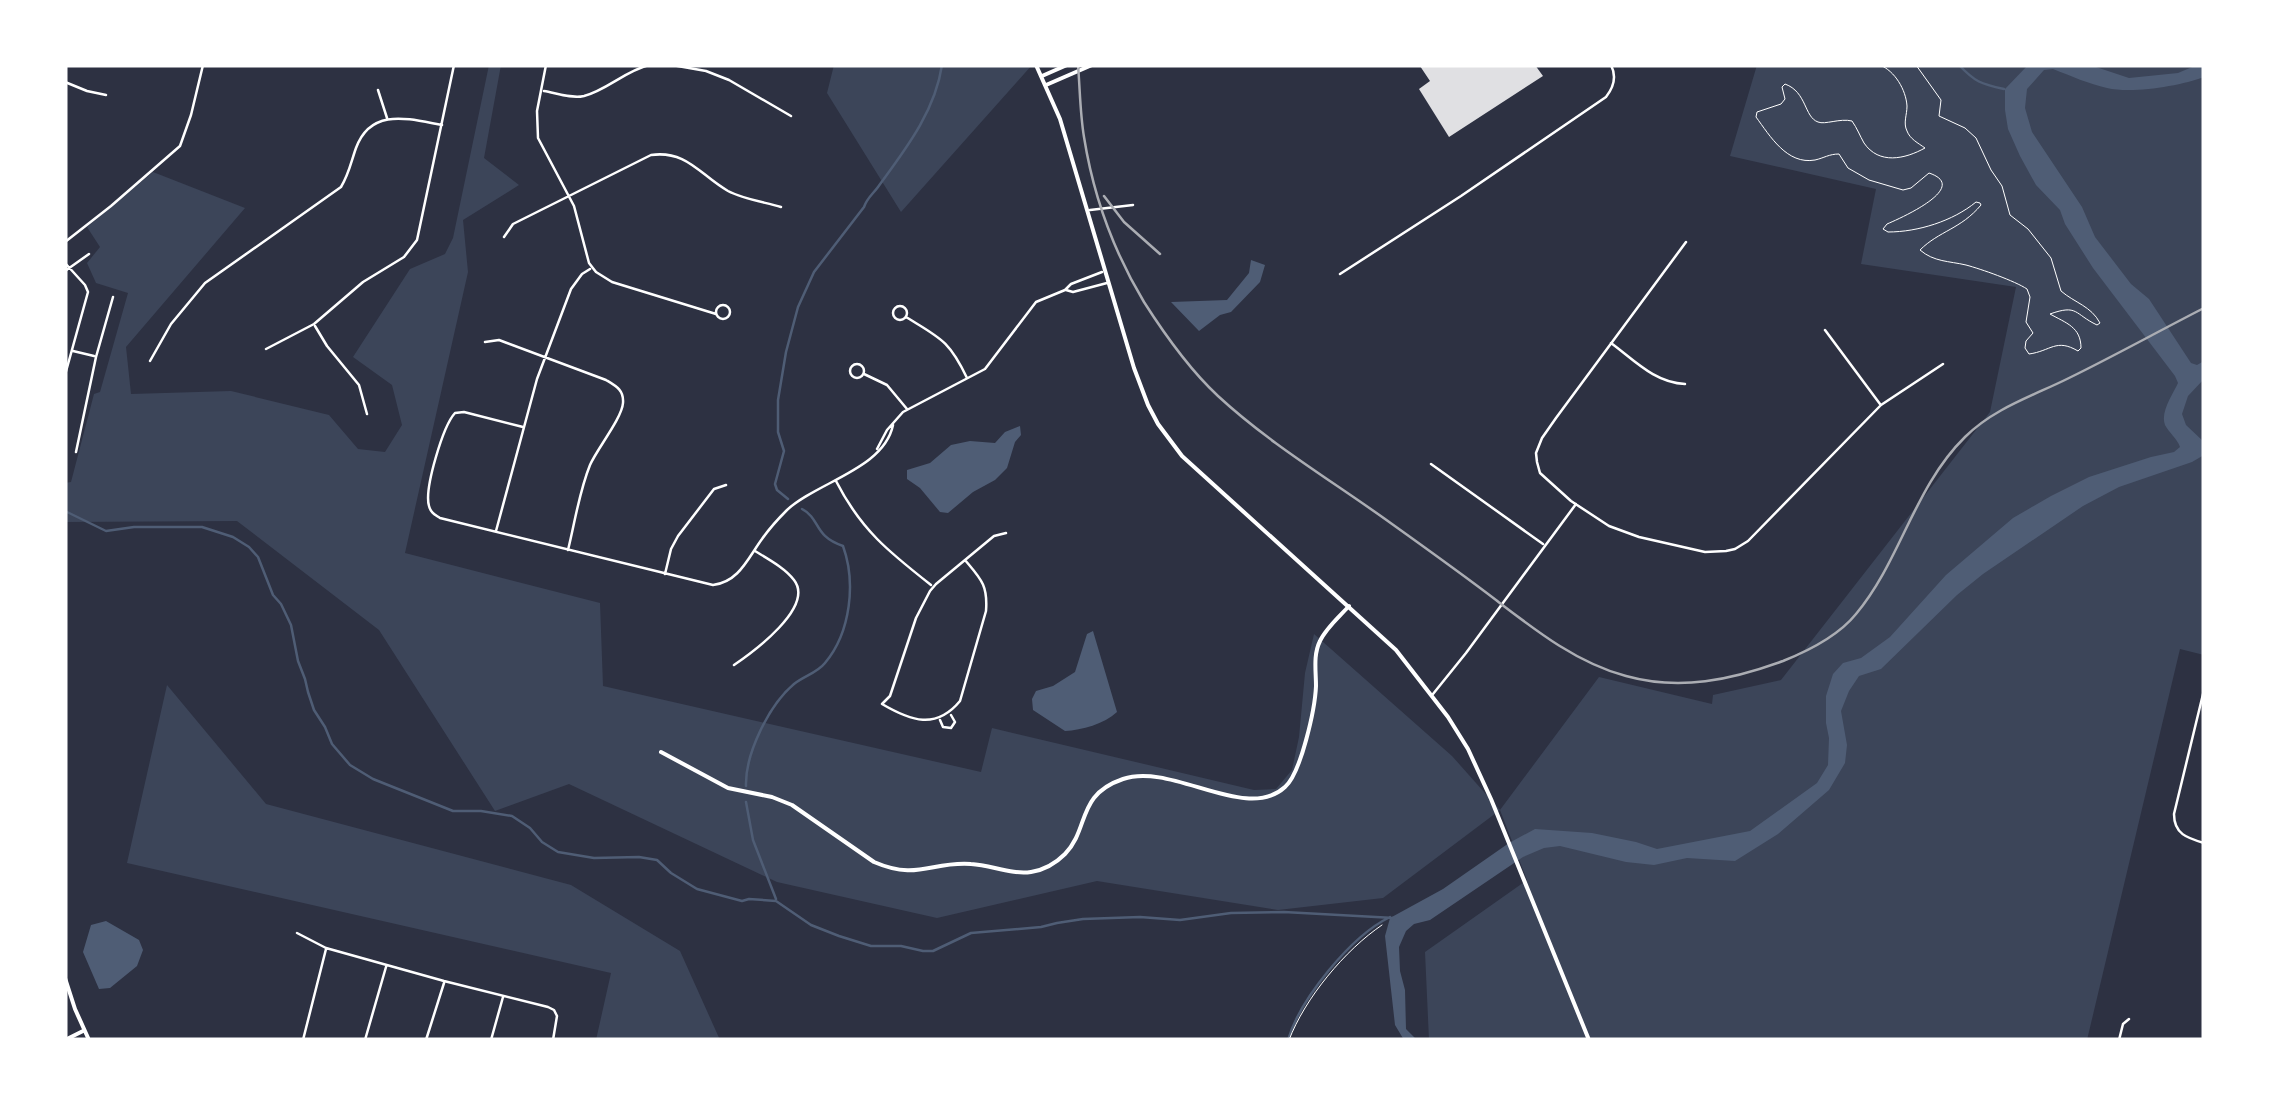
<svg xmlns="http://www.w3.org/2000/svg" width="2269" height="1105" viewBox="0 0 2269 1105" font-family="'Space Grotesk',sans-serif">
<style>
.green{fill:#3c4559}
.water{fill:#4f5d75}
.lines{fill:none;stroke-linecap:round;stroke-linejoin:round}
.stream{stroke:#4f5d75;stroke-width:2.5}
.building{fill:#e0e0e3}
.path{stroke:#fff;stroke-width:1}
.minor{stroke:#fff;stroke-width:2.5}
.tertiary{stroke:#fff;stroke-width:4}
.secondary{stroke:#fff;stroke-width:4}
.rail{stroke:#abadb3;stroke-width:2.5}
</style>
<rect width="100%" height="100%" fill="#2d3142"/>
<path class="green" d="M489,65H501L484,158L519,185L463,220L468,272L405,553L600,603L603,686L981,772L992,728L1254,790L1276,789L1292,770L1299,737L1305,673L1314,634L1452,756L1500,810L1599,677L1712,704L1713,695L1781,680L1990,412L2016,287L1861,264L1876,189L1730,156L1757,65H2204V655L2180,649L2087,1040H1429L1425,952L1527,880L1500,810L1383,898L1278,910L1097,881L937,918L777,882L569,784L495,811L379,630L237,521L65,522V483L71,482L94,394L100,392L128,293L96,283L87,263L100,247L87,227L153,172L245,208L126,347L131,394L231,391L329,415L358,449L385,452L402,425L392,385L353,357L410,269L445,254L453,238Z
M834,65H1032L901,212L827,93Z
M167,685L266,804L571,885L680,951L720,1040H596L611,973L127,863Z"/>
<path class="water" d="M2028,65H2090L2129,78L2178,73L2197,65H2204V77C2180,86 2132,94 2107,88C2089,84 2071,76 2053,69L2044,70L2027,89L2025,108L2032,132L2082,207L2095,237L2131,284L2149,299L2191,363L2197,365L2204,361V379L2188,396L2182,414L2186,425L2204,442V455L2192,462L2119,487L2083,506L1983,574L1957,595L1881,669L1859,676L1849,691L1841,711L1847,745L1845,763L1829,790L1778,834L1735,861L1687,858L1654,865L1626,862L1560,846L1544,848L1523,857L1430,920L1414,924L1406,931L1399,947L1400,971L1405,990L1406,1029L1417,1040H1404L1395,1025L1385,936L1390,918L1443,889L1509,843L1535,829L1592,833L1636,842L1657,849L1750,831L1817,783L1828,765L1829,738L1826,723V696L1833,674L1843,663L1861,658L1890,637L1946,575L2013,518L2051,496L2089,477L2151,457L2174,452L2180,447C2177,438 2169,433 2165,425C2160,412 2173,394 2178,383L2175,376L2093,268L2065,224L2060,210L2036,185L2020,156L2008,129L2005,110V89Z
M1251,260L1265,265L1260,282L1231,312L1220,315L1199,331L1171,302L1227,300L1249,273Z
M1020,426L1021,435L1015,442L1007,468L995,480L973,492L948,513L940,512L920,488L907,479V470L930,463L951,445L970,441L995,443L1005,432Z
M1093,631L1117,712C1104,724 1082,730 1065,731L1033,710L1032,699L1036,691L1053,686L1075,672L1087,634Z
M106,921L139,940L143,950L137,966L110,988L99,989L83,952L91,925Z"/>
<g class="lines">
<path class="stream" d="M1959,65C1975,82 1981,84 2004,89
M788,499L777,490L775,484L784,451L778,432V400L786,352L798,307L814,272L864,207C867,198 872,195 878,187C905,150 935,112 942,65
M65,511L106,531L134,527H202L233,537L249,547L258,557L273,595L281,604L291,625L298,661L305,679L308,692L314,710L325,727L332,744L350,765L373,779L453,811H481L512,816L530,828L542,842L558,852L594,858L639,857L657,860L671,873L697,889L742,901L749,899L776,901L811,925L839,936L871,946H901L923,951H933L971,933L1041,927L1057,923L1083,919L1140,917L1180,920L1231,913L1284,912L1394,918
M746,786C745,754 769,705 794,684C804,676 817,673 825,663C851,632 856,582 843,546C813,536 821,519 802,509
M746,802L753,840L776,899
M1288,1040C1300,999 1351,936 1390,917"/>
</g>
<path class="building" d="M1422,65H1535L1543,76L1449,137L1419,89L1430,81L1420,66Z"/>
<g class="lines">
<path class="path" d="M1880,65C1895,71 1906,90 1907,106C1907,115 1903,123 1907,131C1910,139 1918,143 1925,148C1905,159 1879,165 1864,143C1860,136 1857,128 1852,121C1840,118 1825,125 1818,122C1804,117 1807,92 1785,84L1782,87L1785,99L1781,104L1757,112L1756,117C1770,136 1787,165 1815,160C1824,158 1829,154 1839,154L1848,168L1869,180L1903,190L1911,188L1929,173C1971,187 1901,218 1887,224L1883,229L1888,232C1918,232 1953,221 1976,202L1980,203L1981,205C1961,229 1939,231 1920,250C1934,262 1949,261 1966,265C1981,269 2015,281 2027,289L2030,297L2026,322L2033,333L2026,341L2025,348L2029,354C2051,351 2056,338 2078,351L2081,348C2081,327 2066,323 2050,314C2078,304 2074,314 2097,325L2100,323C2091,306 2075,303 2061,291L2051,258L2028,229L2010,215L2002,186L1991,170L1976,138L1965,128L1939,116L1941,100L1916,65
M1289,1040C1305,998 1345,950 1382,925"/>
<path class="minor" d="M546,65L537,111L538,138L574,206L589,263L596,272L612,282L716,314
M672,65L706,71L729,80L791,116
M65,82L87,91L106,95
M378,90L387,118
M544,91C556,93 571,99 584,96C607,90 625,71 649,65
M1090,210L1133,205
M504,237L513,224L651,155C687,150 700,175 728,191C743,199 764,202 781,207
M65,242L111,206L180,146L191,115L203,65
M1686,242L1556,418L1542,438L1536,453L1537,462L1540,473L1571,501L1609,526L1639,537L1705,552L1726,551L1735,549L1748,541L1881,405L1943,364
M65,263L85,285L88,292L65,375
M65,271L89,254
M1340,274L1461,196L1606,97C1614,87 1617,77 1611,65
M1066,290L1073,292L1107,283
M716 312a7 7 0 1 1 14 0a7 7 0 1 1-14 0Z
M893 313a7 7 0 1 1 14 0a7 7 0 1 1-14 0Z
M906,317C940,338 949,340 967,378
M315,326L327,346L359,385L367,414
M1825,330L1880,404
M485,342L499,340L606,380C616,386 624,390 623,403C622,418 597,449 590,465C579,492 575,522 568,550
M1611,343C1634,360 1655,383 1685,384
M266,349L314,324L363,282L404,257L417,240L454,65
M73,351L94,356
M150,361L171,324L205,283L341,187C349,174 351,162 356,148C371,107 409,119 442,125
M850 371a7 7 0 1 1 14 0a7 7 0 1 1-14 0Z
M864,374L887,385L907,409
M523,427L464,412L455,413C443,426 424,489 429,506C431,513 434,514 440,518L713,585C739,582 748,558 762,539C769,529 778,519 787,510C817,482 884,469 893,425
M877,449L887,430L903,412L985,369L1036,302L1065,290L1071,284L1102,272
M76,452L96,357L113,297
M1431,464L1543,544
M836,481C861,530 889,552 931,585
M496,531L537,379L571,289L582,274L590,269
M965,560C981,579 988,585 986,611L960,701C936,730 911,721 882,704L890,696L916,618L930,591L936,584L994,536L1006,533
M665,574L671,549L678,536L714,489L726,485
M734,665C753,652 815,607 794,580C785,568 768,559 755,551
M2204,690L2174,814C2174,834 2187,838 2204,843
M1433,694L1466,653L1576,504
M940,720L943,727L951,728L955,722L951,715
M297,933L326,948L444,981L548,1007L554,1010L557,1016L553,1040
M303,1040L326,949
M365,1040L386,967
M426,1040L444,983
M491,1040L503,997
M2119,1040L2123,1024L2129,1019"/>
<path class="tertiary" d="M661,752L728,788L772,797L792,805L874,862C918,881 931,861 971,864C991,865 1012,875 1031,872C1044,870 1056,863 1065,854C1090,828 1076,795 1123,779C1172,762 1246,823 1285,787C1301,773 1315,709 1316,686C1316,671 1313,655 1320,641C1326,628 1339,617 1349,606
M65,1040L83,1031"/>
<path class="secondary" d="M1036,65L1060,119L1134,368L1148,405L1158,424L1182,456L1396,650L1448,717L1468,749L1491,799L1589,1040
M1042,76L1067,65
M1046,85L1092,65
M65,978L75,1009L89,1040"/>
<path class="rail" d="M1078,65C1080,89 1080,113 1084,137C1093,194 1114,252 1144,302C1165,335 1189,369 1218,396C1271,445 1334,482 1392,524C1427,549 1462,574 1496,600C1535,630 1577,663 1626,676C1680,691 1731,680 1783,661C1808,651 1839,635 1856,614C1901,560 1914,487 1965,437C1994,408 2033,396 2069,378C2114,356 2159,331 2204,308
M1104,196L1124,222L1160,254"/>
</g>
<rect width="2269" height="1105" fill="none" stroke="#ffffff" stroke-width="135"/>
</svg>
